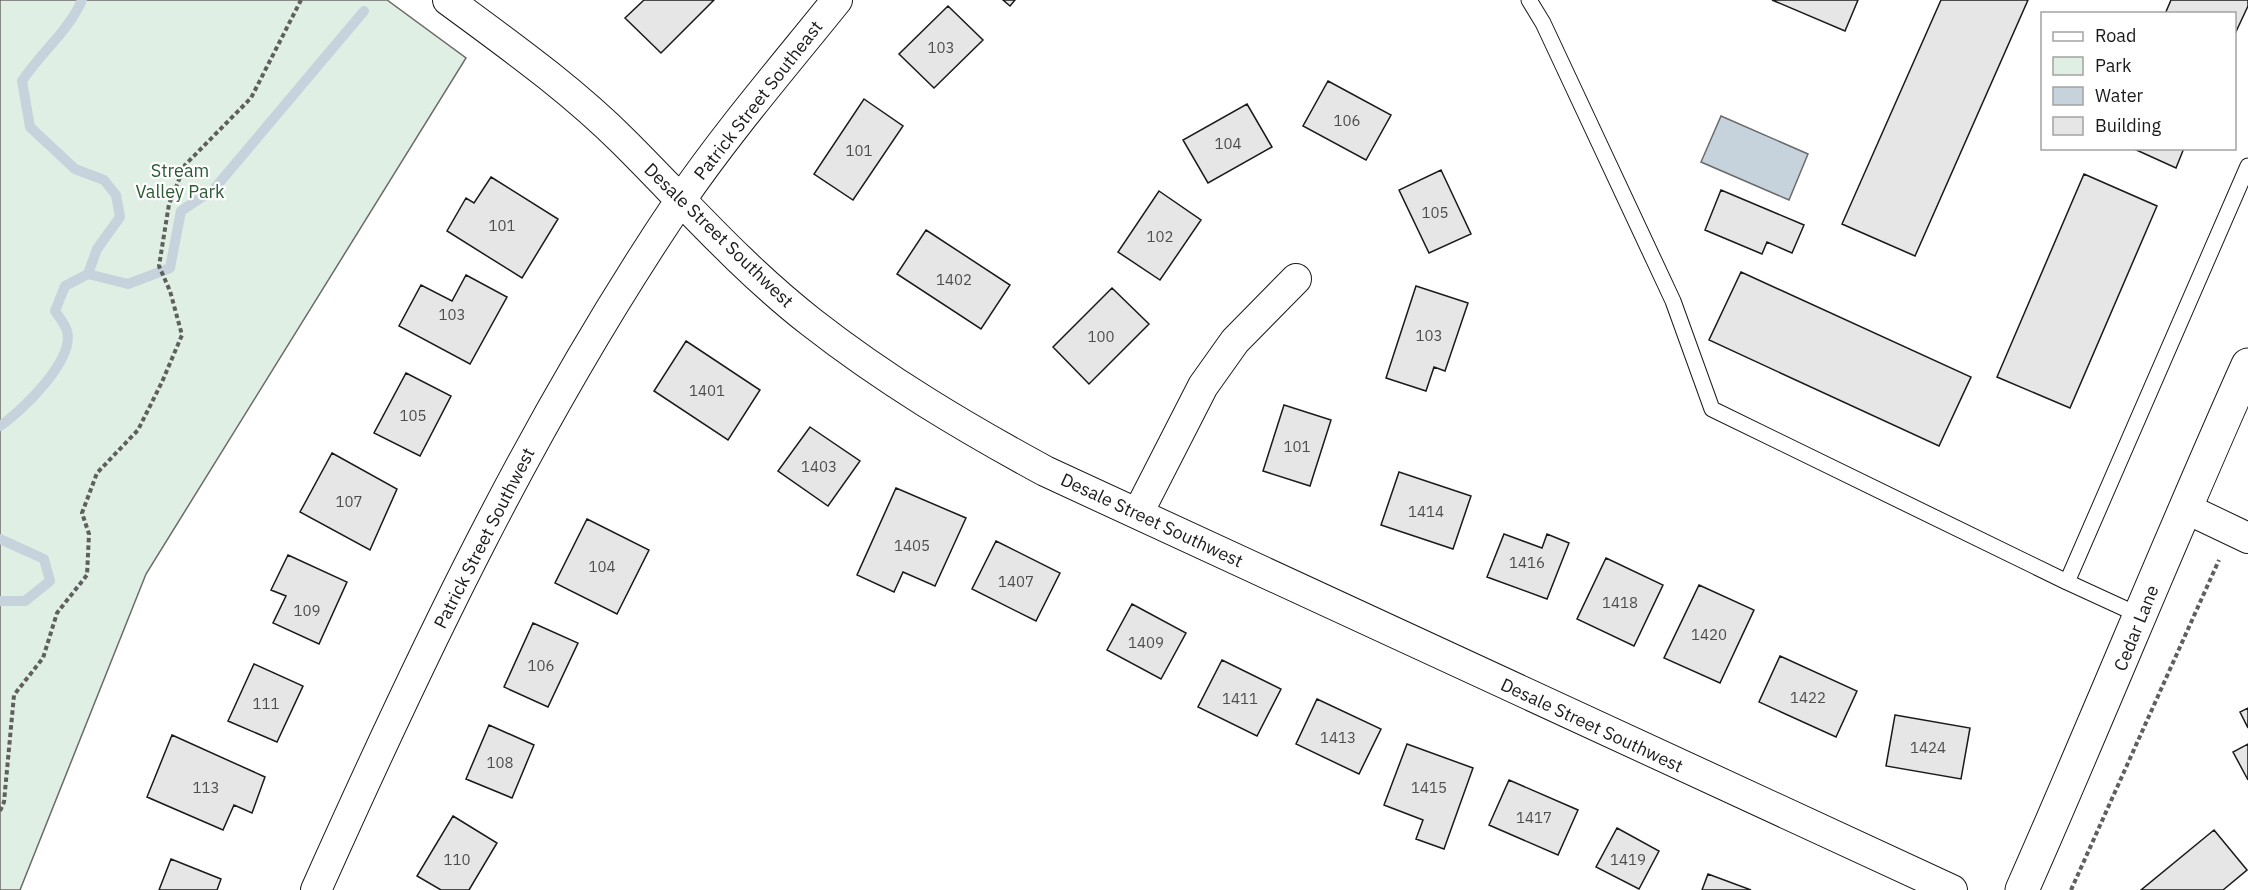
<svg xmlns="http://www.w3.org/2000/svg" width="2248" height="890" viewBox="0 0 2248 890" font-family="'IBM Plex Sans',sans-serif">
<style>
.green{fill:#e0efe3;stroke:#6a6a6a;stroke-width:1.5}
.water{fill:#c6d2dc;stroke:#6a6a6a;stroke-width:1.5}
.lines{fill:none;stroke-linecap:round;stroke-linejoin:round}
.stream{stroke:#c6d2dc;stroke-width:10}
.building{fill:#e6e6e6;stroke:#1a1a1a;stroke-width:1.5}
.service-casing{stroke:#1a1a1a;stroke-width:17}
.minor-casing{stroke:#1a1a1a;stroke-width:32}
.secondary-casing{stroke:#1a1a1a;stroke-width:35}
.path{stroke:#5f5f5f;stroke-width:4;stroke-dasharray:4.5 3;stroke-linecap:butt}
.service{stroke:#fff;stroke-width:15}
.minor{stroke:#fff;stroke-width:30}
.secondary{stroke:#fff;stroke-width:33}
.labels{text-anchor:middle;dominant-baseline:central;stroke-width:4.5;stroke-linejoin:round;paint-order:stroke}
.number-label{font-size:15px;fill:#4d4d4d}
.street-label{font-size:18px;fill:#1a1a1a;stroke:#fff}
.park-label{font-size:18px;fill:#2b5a34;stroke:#fff}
</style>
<rect width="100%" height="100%" fill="#fff"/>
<path class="green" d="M0,0H387L466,58L146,574L20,890H0Z"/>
<path class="water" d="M1721,116L1808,154L1789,200L1701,162Z"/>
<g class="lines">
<path class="stream" d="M88,274L128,284L170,268L181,211L214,189L364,11
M0,426C22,411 75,360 67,331C65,324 59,317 55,311L65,286L88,274L97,249L120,217L116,195L104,180L75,169L30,127L22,81C41,52 68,32 82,0
M0,539L44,559L50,581L25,601H0"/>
</g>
<path class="building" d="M644,0H714L661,53L625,18Z
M1003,0H1015L1010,6Z
M1772,0H1858L1845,31Z
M1941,0H2028L1915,256L1842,224Z
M2171,0H2248V6L2234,36V14H2165Z
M948,6L983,40L934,88L899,54Z
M1328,81L1391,115L1366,160L1303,126Z
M864,99L903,126L853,200L814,174Z
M1247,104L1272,147L1208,183L1183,140Z
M2132,148H2184L2176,168Z
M1441,170L1471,234L1429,253L1399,190Z
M2084,174L2157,206L2070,408L1997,377Z
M491,177L558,219L522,278L447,231L466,198L474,203Z
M1721,190L1804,225L1792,253L1767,242L1762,254L1705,230Z
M1159,191L1201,220L1160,280L1118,252Z
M926,230L1010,285L981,329L897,274Z
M1741,272L1971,377L1939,446L1709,340Z
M466,275L507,297L470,364L399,326L421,285L452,301Z
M1416,286L1468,303L1445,371L1434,367L1426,391L1386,378Z
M1112,288L1149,324L1089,384L1053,347Z
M686,341L760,390L728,440L654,391Z
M406,373L451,396L420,456L374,433Z
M1284,405L1331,420L1310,486L1263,471Z
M810,427L860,461L828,506L778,471Z
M332,453L397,489L370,550L300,512Z
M1399,472L1471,496L1453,549L1381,525Z
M896,488L966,518L935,586L903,572L894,592L857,575Z
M587,519L649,550L617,614L555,583Z
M1504,534L1542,548L1547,534L1569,543L1547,599L1487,577Z
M996,541L1060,573L1036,621L972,589Z
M288,555L347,582L319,644L273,623L286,596L271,590Z
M1606,558L1663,585L1634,646L1577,619Z
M1699,585L1754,610L1720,683L1664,658Z
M1132,604L1186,633L1161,679L1107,650Z
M533,623L578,643L548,707L504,687Z
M1780,656L1857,691L1836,737L1759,702Z
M1222,660L1281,689L1257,736L1198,707Z
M254,664L303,686L277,742L228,721Z
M1317,699L1381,729L1359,774L1296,744Z
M2248,708V728L2240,712Z
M1895,715L1970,728L1961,779L1886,766Z
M489,725L534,745L512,798L466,779Z
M172,735L265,777L252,813L234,805L223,830L147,797Z
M1407,744L1473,768L1444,849L1416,839L1423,820L1384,805Z
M2248,744V780L2233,752Z
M1509,780L1578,810L1558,855L1489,825Z
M453,816L497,843L469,890H441L417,876Z
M1617,828L1659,851L1639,889L1596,867Z
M2214,830L2247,870L2223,890H2141Z
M171,859L221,879L217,890H159Z
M1708,874L1751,890H1702Z"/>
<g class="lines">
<defs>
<path id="service" d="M1529,0L1543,23L1673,301L1712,409L2067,582L2248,166
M2067,582L2141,616"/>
<path id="minor" d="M448,0C509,45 571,89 625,143C686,204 743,269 811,322C885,380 964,427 1045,471L1952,890
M2185,508L2248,538
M1138,513L1203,386L1235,341L1296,279
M316,890C422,653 534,417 680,201C728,131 784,66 837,0"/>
<path id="secondary" d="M2022,890C2099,716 2170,539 2248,365"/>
</defs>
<use href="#service" class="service-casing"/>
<use href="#minor" class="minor-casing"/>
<use href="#secondary" class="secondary-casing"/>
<path class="path" d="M0,811L4,802L14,695L43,658L57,613L87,575L89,534L82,513L97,473L138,430L162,382L182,335L170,291L159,266L169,204L185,165L251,98L301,0
M2071,890L2219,560"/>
<use href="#service" class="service"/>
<use href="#minor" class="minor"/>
<use href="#secondary" class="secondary"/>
</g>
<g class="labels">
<g class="number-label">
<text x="941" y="47">103</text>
<text x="1347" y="120">106</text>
<text x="1228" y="143">104</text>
<text x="859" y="150">101</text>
<text x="1435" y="212">105</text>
<text x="502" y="225">101</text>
<text x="1160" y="236">102</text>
<text x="954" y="279">1402</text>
<text x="452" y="314">103</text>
<text x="1429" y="335">103</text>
<text x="1101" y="336">100</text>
<text x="707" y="390">1401</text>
<text x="413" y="415">105</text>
<text x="1297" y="446">101</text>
<text x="819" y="466">1403</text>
<text x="349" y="501">107</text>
<text x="1426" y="511">1414</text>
<text x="912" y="545">1405</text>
<text x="1527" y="562">1416</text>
<text x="602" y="566">104</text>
<text x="1016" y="581">1407</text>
<text x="1620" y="602">1418</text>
<text x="307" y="610">109</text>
<text x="1709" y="634">1420</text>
<text x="1146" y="642">1409</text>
<text x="541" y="665">106</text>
<text x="1808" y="697">1422</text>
<text x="1240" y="698">1411</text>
<text x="266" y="703">111</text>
<text x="1338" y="737">1413</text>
<text x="1928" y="747">1424</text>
<text x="500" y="762">108</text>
<text x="206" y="787">113</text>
<text x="1429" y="787">1415</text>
<text x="1534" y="817">1417</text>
<text x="457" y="859">110</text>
<text x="1628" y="859">1419</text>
</g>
<g class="street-label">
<text transform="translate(758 100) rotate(-52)">Patrick Street Southeast</text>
<text transform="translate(719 235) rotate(44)">Desale Street Southwest</text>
<text transform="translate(1152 520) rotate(25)">Desale Street Southwest</text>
<text transform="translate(484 538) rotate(-63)">Patrick Street Southwest</text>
<text transform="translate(2136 628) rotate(-68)">Cedar Lane</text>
<text transform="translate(1592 725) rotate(25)">Desale Street Southwest</text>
</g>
<g class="park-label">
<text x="180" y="170">Stream<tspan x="180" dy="21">Valley Park</tspan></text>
</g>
</g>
<rect x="2041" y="12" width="195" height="138" fill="#ffffff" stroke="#a3a3a3" stroke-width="1.5"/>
<rect x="2053" y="32" width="30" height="9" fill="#ffffff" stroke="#a3a3a3" stroke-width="1.5"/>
<text x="2095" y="42" font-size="18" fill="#1a1a1a">Road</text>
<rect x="2053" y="57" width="30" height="18" fill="#e0efe3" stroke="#a3a3a3" stroke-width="1.5"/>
<text x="2095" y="72" font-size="18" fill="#1a1a1a">Park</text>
<rect x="2053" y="87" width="30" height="18" fill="#c6d2dc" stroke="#a3a3a3" stroke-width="1.5"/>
<text x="2095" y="102" font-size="18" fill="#1a1a1a">Water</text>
<rect x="2053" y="117" width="30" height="18" fill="#e6e6e6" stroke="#a3a3a3" stroke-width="1.5"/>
<text x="2095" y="132" font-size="18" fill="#1a1a1a">Building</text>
</svg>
